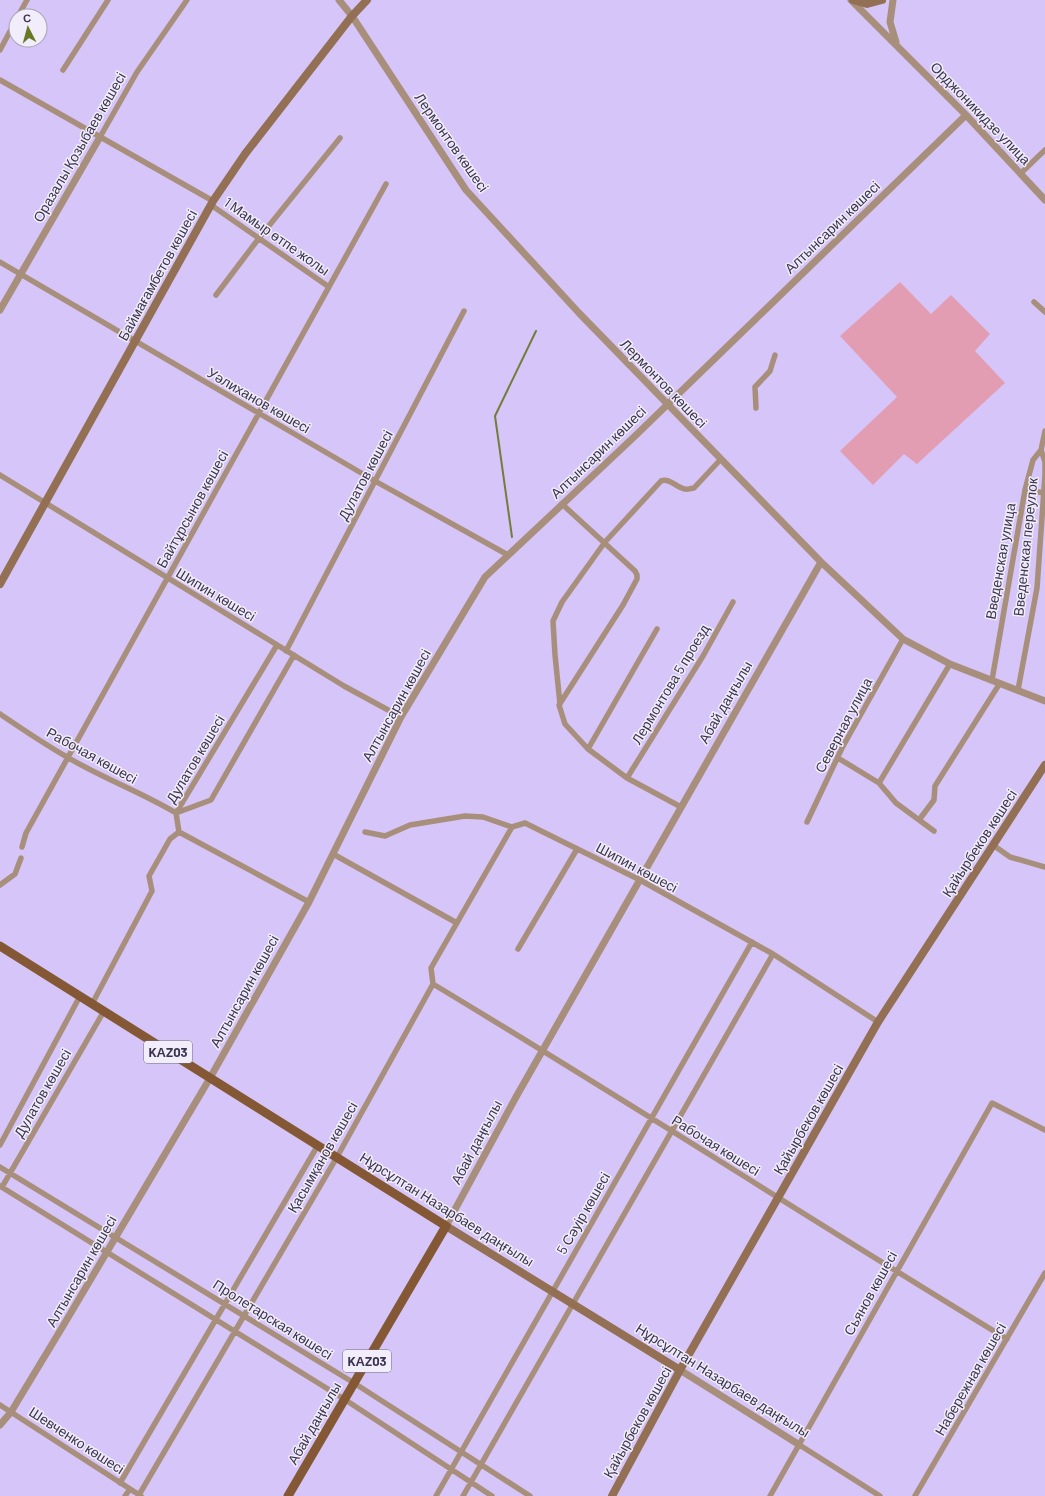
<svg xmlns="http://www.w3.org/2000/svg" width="1045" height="1496" viewBox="0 0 1045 1496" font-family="Barlow,sans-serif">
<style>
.green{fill:#e39db3}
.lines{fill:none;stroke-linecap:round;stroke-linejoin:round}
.stream{stroke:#737d3a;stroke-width:2}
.minor{stroke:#a88f7c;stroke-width:5.5}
.tertiary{stroke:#a88f7c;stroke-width:7}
.secondary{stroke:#936f53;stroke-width:8}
.primary{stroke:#845835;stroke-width:9}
.labels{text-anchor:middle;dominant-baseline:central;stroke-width:3;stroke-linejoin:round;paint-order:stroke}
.shield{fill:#f1edfa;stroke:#726c82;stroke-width:1}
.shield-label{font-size:13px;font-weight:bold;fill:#3c344e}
.street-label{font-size:14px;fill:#3c344e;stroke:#f1edfa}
</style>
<rect width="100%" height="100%" fill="#d5c5f8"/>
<path class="green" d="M900,282L931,314L951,295L990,334L975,351L1005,383L917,464L904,454L873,485L840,451L897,397L840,336Z"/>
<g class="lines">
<path class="stream" d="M512,537L495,416L536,331"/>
<path class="minor" d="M18,16L27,0
M0,50L16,20
M63,70L108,0
M0,80L213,201
M100,137L137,72L187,0
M1021,173L1045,150
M211,205L329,287
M0,262L375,481L508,555
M216,295L259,238L340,138
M1034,302L1045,312
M756,408L755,387L770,371L775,355
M0,475L344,686L401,717
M1025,490L1045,493
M562,504L635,571L637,575V579L623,605L559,705L565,724L588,749L627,778L681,807
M286,651L464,311
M992,680L1025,490L1033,460L1041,450
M1018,690L1037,588L1045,475V462L1041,450L1045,431
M560,704L555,655L553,621L562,602L605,542L661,481C669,477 677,488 685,489C688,490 691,488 694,488L721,459
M0,714C22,729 44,744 67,757C102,778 141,792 176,813
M588,749L657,629
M838,758L879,783L896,803L934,831
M627,778L703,656L733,602
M879,783L950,664
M176,813L211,800L294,655
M176,813L277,645
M176,813L179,832
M919,820L934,800L935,786L1000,683
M807,822L842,748L903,639
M179,832L309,902
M365,832L385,836L410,825L465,816L483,817L512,827L525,823L640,880L773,954L878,1022
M993,845L1010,857L1045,867
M22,847L26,833L386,184
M333,854L457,923
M0,885L15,874L21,858
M518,949L577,849
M433,984C626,1100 814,1222 1007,1339
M92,1004L152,891L149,876L170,839L179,832
M0,1145L80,996
M0,1167L354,1383L530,1496
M0,1186L344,1399L492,1496
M2,1187L104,1011
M0,1405L141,1496
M798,1444L880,1496
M120,1483L318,1145
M139,1495L337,1157L433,984L431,968L512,827
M125,1496L130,1489
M436,1496L752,942
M463,1496L773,954
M770,1496L992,1103L1045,1130
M915,1496L1045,1273"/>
<path class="tertiary" d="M339,0L352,16L466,190L579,313L821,562L903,639L950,664L1045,701
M851,0L966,115L1045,200
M893,0L890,22L896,42
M0,310L100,137
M446,1226L516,1097L821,562
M680,1370L798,1444
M0,1425L11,1412L63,1326L210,1078L309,902L401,717L485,577L635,436L966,115"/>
<path class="secondary" d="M853,0L867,4L882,0
M0,584L213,201L245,154L352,16L367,0
M446,1226L680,1370
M612,1496L680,1370L878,1022L1045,765"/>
<path class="primary" d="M0,946L446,1226L288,1496"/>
</g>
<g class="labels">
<g class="shield">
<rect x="144" y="1041" width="48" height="22" rx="3"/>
<rect x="343" y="1350" width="48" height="22" rx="3"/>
</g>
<g class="shield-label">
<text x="168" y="1052">KАZ03</text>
<text x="367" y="1361">KАZ03</text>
</g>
<g class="street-label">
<text transform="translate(981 113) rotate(46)">Орджоникидзе улица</text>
<text transform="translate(452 142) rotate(55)">Лермонтов көшесі</text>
<text transform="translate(79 147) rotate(-60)">Оразалы Қозыбаев көшесі</text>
<text transform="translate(832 227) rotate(-44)">Алтынсарин көшесі</text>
<text transform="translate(277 236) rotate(35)">1 Мамыр өтпе жолы</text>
<text transform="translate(157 275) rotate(-61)">Баймағамбетов көшесі</text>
<text transform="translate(664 383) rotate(46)">Лермонтов көшесі</text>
<text transform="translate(259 400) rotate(30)">Уәлиханов көшесі</text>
<text transform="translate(598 452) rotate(-44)">Алтынсарин көшесі</text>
<text transform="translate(365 475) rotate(-62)">Дулатов көшесі</text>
<text transform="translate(192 509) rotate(-61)">Байтұрсынов көшесі</text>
<text transform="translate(1025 547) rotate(-84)">Введенская переулок</text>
<text transform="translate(1000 561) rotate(-80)">Введенская улица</text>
<text transform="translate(216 594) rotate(31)">Шипин көшесі</text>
<text transform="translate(670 684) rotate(-59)">Лермонтова 5 проезд</text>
<text transform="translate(725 702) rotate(-60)">Абай даңғылы</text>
<text transform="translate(396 705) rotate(-61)">Алтынсарин көшесі</text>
<text transform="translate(843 725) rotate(-62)">Северная улица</text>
<text transform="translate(92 755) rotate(29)">Рабочая көшесі</text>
<text transform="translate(195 759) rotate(-59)">Дулатов көшесі</text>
<text transform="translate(979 843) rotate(-57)">Қайырбеков көшесі</text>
<text transform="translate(637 867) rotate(28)">Шипин көшесі</text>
<text transform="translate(244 991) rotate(-61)">Алтынсарин көшесі</text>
<text transform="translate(42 1093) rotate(-60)">Дулатов көшесі</text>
<text transform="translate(808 1119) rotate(-60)">Қайырбеков көшесі</text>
<text transform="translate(476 1142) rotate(-62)">Абай даңғылы</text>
<text transform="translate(716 1145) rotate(32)">Рабочая көшесі</text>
<text transform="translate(322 1157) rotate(-60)">Қасымқанов көшесі</text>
<text transform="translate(447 1209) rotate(32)">Нұрсұлтан Назарбаев даңғылы</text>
<text transform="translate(583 1213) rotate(-60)">5 Сәуір көшесі</text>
<text transform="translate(81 1271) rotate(-60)">Алтынсарин көшесі</text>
<text transform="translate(870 1293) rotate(-61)">Сьянов көшесі</text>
<text transform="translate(273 1319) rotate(32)">Пролетарская көшесі</text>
<text transform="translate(970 1379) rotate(-60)">Набережная көшесі</text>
<text transform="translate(723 1380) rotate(32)">Нұрсұлтан Назарбаев даңғылы</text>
<text transform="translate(637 1422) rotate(-61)">Қайырбеков көшесі</text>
<text transform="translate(314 1423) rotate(-60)">Абай даңғылы</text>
<text transform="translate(77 1440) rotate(33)">Шевченко көшесі</text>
</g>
</g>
<g transform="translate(28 28) rotate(354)"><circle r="19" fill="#f1edfa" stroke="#a9a3b5"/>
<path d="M0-3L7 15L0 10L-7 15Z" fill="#697825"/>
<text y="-6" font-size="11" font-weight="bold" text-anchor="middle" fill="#3c344e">С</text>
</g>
</svg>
